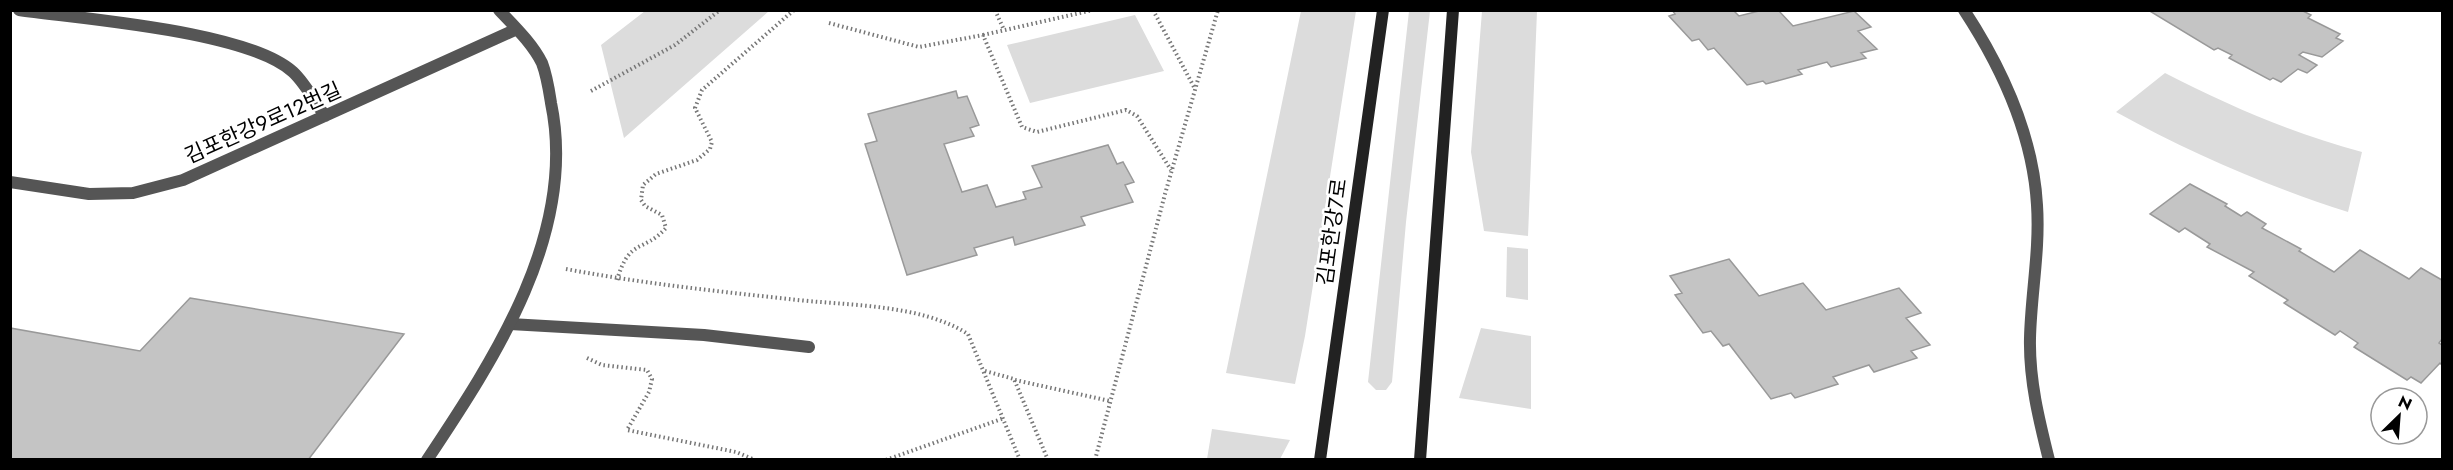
<svg xmlns="http://www.w3.org/2000/svg" width="2453" height="470" viewBox="0 0 2453 470" font-family="Jost,'Noto Sans KR',sans-serif">
<style>
.green{fill:#dcdcdc}
.building{fill:#c4c4c4;stroke:#999;stroke-width:1.5}
.lines{fill:none;stroke-linecap:round;stroke-linejoin:round}
.path{stroke:#777;stroke-width:4;stroke-dasharray:1.5 3;stroke-linecap:butt}
.lane{stroke:#555;stroke-width:12}
.street{stroke:#555;stroke-width:12}
.secondary{stroke:#222;stroke-width:12}
.labels{text-anchor:middle;dominant-baseline:central;stroke-width:5;stroke-linejoin:round;paint-order:stroke}
.street-label{font-size:21px;fill:#000;stroke:#fff}
</style>
<rect width="100%" height="100%" fill="#fff"/>
<path class="green" d="M645,11H769L624,138L601,45Z
M1301,11H1356L1305,336L1295,384L1226,373Z
M1409,11H1430L1406,222L1392,382L1386,390H1376L1368,382Z
M1482,11H1537L1528,236L1484,231L1471,152Z
M1135,15L1164,71L1030,103L1007,45Z
M2165,73C2229,106 2292,133 2362,152L2348,212C2267,186 2190,153 2116,112Z
M1507,247L1528,249V300L1506,297Z
M1481,328L1531,336V409L1459,398Z
M1212,429L1290,440L1280,459H1207Z"/>
<path class="building" d="M1672,10H1733L1739,16L1763,10H1778L1793,26L1854,11L1871,27L1858,31L1877,49L1861,53L1866,58L1831,67L1827,62L1798,70L1802,74L1766,84L1763,81L1747,85L1714,48L1708,50L1699,39L1692,41L1669,16L1675,14Z
M2148,10H2301L2311,15L2308,18L2340,34L2336,38L2343,41L2322,57L2303,52L2299,55L2317,65L2307,73L2298,69L2281,82L2273,78L2270,80L2229,58L2232,55L2218,48L2214,50Z
M956,91L958,98L967,96L979,125L970,128L974,136L944,144L962,192L987,185L996,207L1026,199L1023,192L1042,187L1032,166L1108,145L1117,164L1123,162L1134,182L1125,185L1133,202L1081,217L1085,225L1015,245L1013,237L974,248L977,255L907,275L865,144L877,141L868,114Z
M2190,184L2227,204L2225,206L2241,216L2247,212L2266,224L2262,228L2301,249L2299,251L2334,272L2360,250L2409,279L2421,268L2442,280V339L2439,343L2442,345V365L2440,363L2421,383L2411,377L2407,380L2354,347L2358,343L2340,331L2335,335L2284,303L2288,300L2249,276L2254,272L2207,247L2210,244L2185,228L2179,232L2150,214Z
M1729,259L1759,296L1803,283L1826,310L1899,288L1921,313L1906,318L1930,345L1911,351L1917,358L1874,372L1869,365L1833,377L1838,384L1795,398L1791,393L1771,399L1729,344L1723,346L1711,331L1703,333L1675,295L1682,293L1670,276Z
M190,298L404,334L308,460H10V328L140,351Z"/>
<g class="lines">
<path class="path" d="M995,10L1004,30
M1153,10L1195,89
M829,23L919,47L983,35L1022,127L1037,132L1126,110L1137,116L1171,170
M983,35L1093,10
M591,91L675,45L720,10
M566,269C640,283 714,291 789,299C846,306 919,303 968,334L1020,460
M617,280C630,237 642,254 666,228L662,215L645,206L641,200L643,185L656,174L697,160L710,149L712,142L695,108L702,90L794,10
M587,358L602,365L647,370L652,379L649,392L627,430L736,452L755,460
M985,371L1014,379L1048,460
M1015,380L1110,401
M886,460L1004,418
M1095,460L1165,194L1218,10"/>
<path class="lane" d="M1964,10C2002,68 2033,135 2037,205C2040,250 2031,294 2030,338C2029,380 2039,420 2049,460
M510,324L704,335L809,347"/>
<path class="street" d="M19,10C83,19 248,31 293,72C305,83 315,102 325,116
M10,182L89,194L133,193L183,180L517,29
M427,460C495,358 578,232 551,103C549,90 547,76 542,63C532,43 514,26 499,10"/>
<path class="secondary" d="M1320,460L1383,10
M1420,460L1453,10"/>
</g>
<g class="labels">
<g class="street-label">
<text transform="translate(263 123) rotate(-24)">김포한강9로12번길</text>
<text transform="translate(1332 232) rotate(-82)">김포한강7로</text>
</g>
</g>
<rect width="2453" height="470" fill="none" stroke="#000000" stroke-width="24"/>
<g transform="translate(2399 416) rotate(25)"><circle r="28" fill="#ffffff" stroke="#999999" stroke-width="1.5"/>
<path d="M0-4.5L10 22L0 15L-10 22Z" fill="#000000"/>
<text y="-9" font-size="16" font-weight="bold" text-anchor="middle" fill="#000000">N</text>
</g>
</svg>
